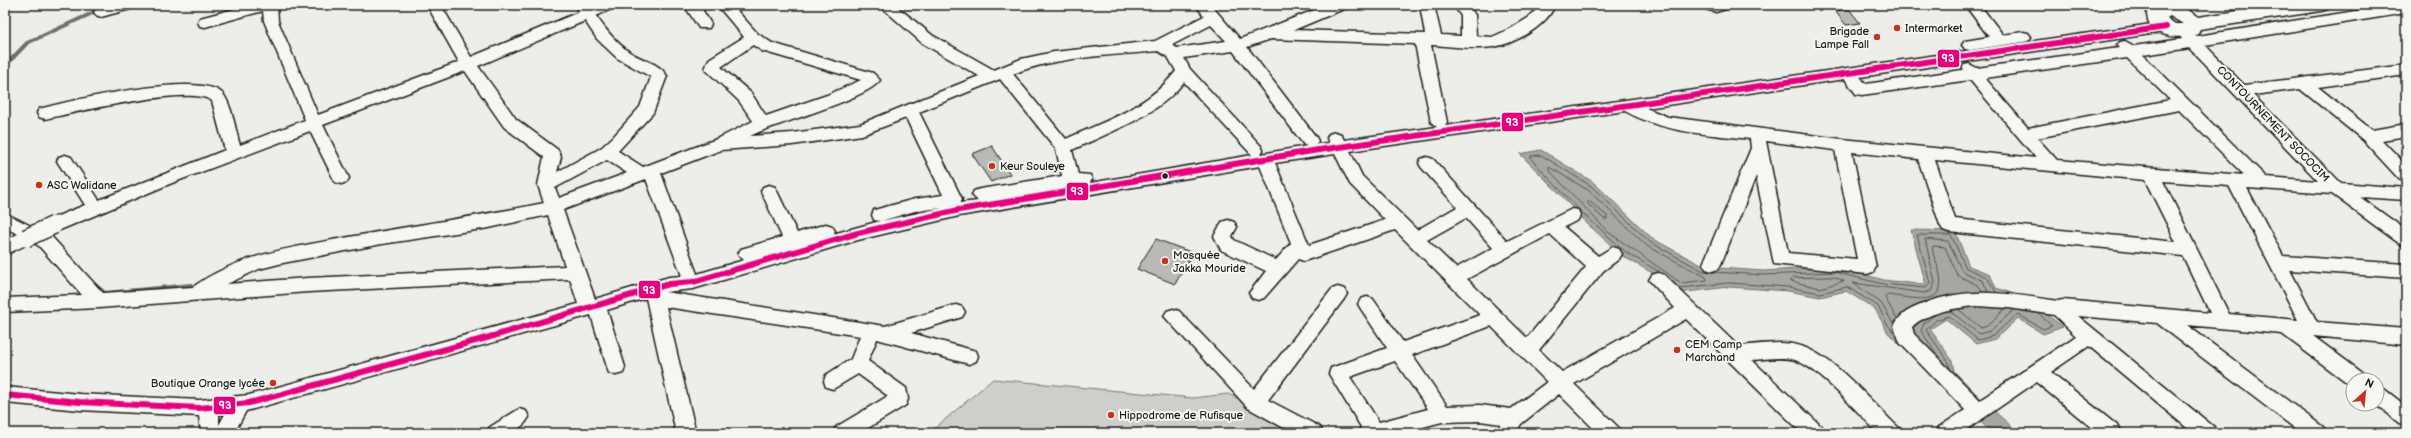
<svg xmlns="http://www.w3.org/2000/svg" width="2411" height="438" viewBox="0 0 2411 438" font-family="'Balsamiq Sans',sans-serif">
<style>
.green{fill:#cececb;stroke:#757574}
.water{fill:#a6a6a3;stroke:#6f6f6d}
.lines{fill:none;stroke-linecap:round;stroke-linejoin:round}
.shore{stroke:#535352;stroke-width:1}
.stream{stroke:#6f6f6d;stroke-width:4}
.building{fill:#b9b9b6;stroke:#1c1c1c}
.minor-casing{stroke:#1c1c1c;stroke-width:3}
.major-casing{stroke:#1c1c1c;stroke-width:3}
.minor{fill:#f6f6f2;fill-rule:evenodd}
.major{fill:#f6f6f2;fill-rule:evenodd}
.minor-bridge-casing{stroke:#1c1c1c;stroke-width:20;stroke-linecap:butt}
.minor-bridge{stroke:#f6f6f2;stroke-width:17}
.bus-1-casing{stroke:#f6f6f2;stroke-width:9}
.bus-1{stroke:#e5007d;stroke-width:6}
.poi-dot{fill:#c8321e;stroke:#f6f6f2;stroke-width:1.5}
.bus-dot{fill:#1c1c1c;stroke:#f6f6f2;stroke-width:1.5}
.labels{text-anchor:middle;dominant-baseline:central;stroke-width:4;stroke-linejoin:round;paint-order:stroke}
.poi-label{font-size:11px;fill:#1c1c1c;stroke:#f6f6f2;text-anchor:start}
.street-label{font-size:11px;fill:#1c1c1c;stroke:#f6f6f2}
.line-badge{stroke:#f6f6f2;stroke-width:1.5}
.badge-label{font-size:11px;text-anchor:middle;font-weight:bold;fill:#fff}
</style>
<rect width="100%" height="100%" fill="#edede9"/>
<filter id="ink" filterUnits="userSpaceOnUse"><feTurbulence type="fractalNoise" baseFrequency=".025" numOctaves="2"/><feDisplacementMap in="SourceGraphic" scale="8" xChannelSelector="R" yChannelSelector="G"/><feConvolveMatrix kernelMatrix="1 2 1 2 8 2 1 2 1" color-interpolation-filters="sRGB"/></filter>
<g filter="url(#ink)">
<path class="green" d="M993,379L1193,398L1228,394L1311,433H929Z"/>
<path class="water" d="M1541,150L1593,182L1653,239L1705,267L1763,271L1835,267L1884,280L1926,285L1911,230L1955,231L1969,266L1990,274L1996,288L2026,298L2063,327L2043,334L2018,318L1995,339L1976,344L1946,319L1930,329L1952,360L1954,371L1985,403L2019,433H1992L1888,333L1875,309L1846,291L1820,297L1788,291L1729,287L1678,293L1663,279L1624,257L1582,219L1562,196L1520,154Z"/>
<g class="lines">
<path class="shore" d="M1549,167L1588,190L1647,246L1706,277L1707,280L1681,283L1608,232L1549,170Z
M1589,201L1607,216V219H1604L1588,204Z
M1578,209L1531,159V156L1541,155L1591,186L1650,242L1703,271L1711,272
M1579,210L1627,253L1660,272
M1713,272L1763,275L1834,272L1883,284L1926,288L1930,283L1917,235H1951L1966,268L1987,277L1996,292
M1834,277L1844,281L1820,288L1790,281L1792,278Z
M1679,288L1729,283L1788,287L1820,293L1847,287L1878,306L1887,324L1896,335
M1958,309L1981,328L1987,326L2005,309
M1950,311L1979,334L1990,331L2014,310
M1936,314L1924,323L1921,331L1941,360
M1897,319L1885,298L1886,295C1913,297 1951,311 1938,267C1936,261 1931,252 1933,246L1945,247L1957,275L1979,286L1982,292
M1894,325L1881,303L1853,283L1924,293L1931,291L1935,282L1925,239L1948,241L1962,271L1983,281L1988,292
M1950,368L1948,361L1926,330L1936,320L1949,316L1978,340L1993,336L2017,314L2043,329L2052,326L2039,314"/>
<path class="stream" d="M5,66L27,43L99,10
M95,285L105,293L191,285"/>
</g>
<path class="building" d="M1849,9L1860,23L1846,25L1835,11Z
M992,146L1010,174L991,182L972,154Z
M1156,239L1193,253L1175,284L1137,269Z"/>
<g class="lines">
<defs>
<path id="minor" d="M109,5H136L134,8L101,17L96,15L94,12L96,9Z
M249,5H277L278,21L318,115L459,62L427,5H441L471,57L579,12L576,5L591,7L616,5L614,8L596,16C605,29 615,41 628,51C640,60 659,62 667,76L653,113L618,151L643,167L719,138L753,121L739,101L705,69L709,59L744,37L717,5H732L758,34L772,43L873,73L880,80C868,99 776,123 750,136L792,133L860,124L979,76L922,43L879,5H895L932,35L994,70L1021,59L1054,52L1155,41L1204,16L1196,5H1211L1240,39L1327,5H1348L1346,8L1294,30L1425,34L1420,5H1434L1441,35L1461,36V16L1455,7L1456,5H1468L1475,15L1476,36L1492,37L1510,29L1528,18L1541,5H1555C1547,26 1515,44 1493,47C1473,50 1450,46 1431,45L1447,122L1445,126L2166,22L2171,23L2173,27L2171,31L1860,77L1866,84L1962,70L1964,65L1969,64L1977,68L2119,48L2117,46L2120,42L2125,41L2134,46L2182,39L2180,36L2183,32L2188,31L2197,36L2394,5H2406V13L2205,45L2244,85L2406,65V75L2318,87L2372,130L2406,124V136L2382,140L2406,165V182L2400,180L2363,140L2300,89L2253,95L2341,183L2406,188V200L2360,197L2406,230V246L2400,244L2332,194L2247,188L2283,256L2406,264V278L2290,270L2317,322L2406,329V345L2313,336L2364,374L2366,380H2353V387L2282,334L2187,325L2323,427L2326,433H2301L2157,323L2078,316L2214,427L2217,433H2193L2089,346L2051,372L2119,427L2122,433H2098L2036,382L1962,433H1936L1939,427L1965,410L1900,343L1894,326C1901,312 1911,309 1925,303C1970,286 2012,294 2058,301L2063,300L2210,313L2183,256L1949,232L1943,230L1940,225L1918,159L1852,152L1876,267L1873,272L1867,274L1774,264L1756,176L1721,264L1718,269L1712,271L1706,269L1703,264L1751,148L1750,139C1707,134 1664,133 1625,111L1350,151L1362,176L1417,230L1457,207L1421,167L1419,163L1421,159L1427,157L1433,159L1507,241L1572,209L1578,210L1580,215L1578,220L1564,227L1598,256L1613,247L1619,249L1622,254L1619,259L1603,271L1539,350L1562,372L1675,308L1649,280L1652,275L1658,273L1664,275L1738,346C1756,345 1775,341 1793,344C1831,351 1870,401 1898,427L1901,433H1878C1859,414 1819,368 1795,360C1782,356 1766,359 1752,360L1822,427L1825,433H1802L1686,319L1574,384L1618,427L1621,433H1598L1559,394L1521,424L1516,433H1496L1501,424L1480,421L1442,422L1400,433H1358L1361,427L1329,374L1331,368L1387,348L1361,309L1358,304L1361,299L1367,297L1373,299L1403,342L1480,315L1395,230L1304,261L1298,259L1264,298L1258,300L1252,298L1249,293L1266,271L1221,250L1214,236L1222,222L1228,220L1234,222L1237,227L1232,236L1234,240L1276,260L1291,243L1260,166L959,216L858,240L693,289L665,292L885,326L956,305L962,307L965,312L962,317L911,333L976,351L978,356L976,361L969,364L877,339L868,361L906,388L908,399L906,405L860,433H833L836,427L888,396L858,374L833,389L826,387L824,381L826,375L851,359L860,336L666,307L696,433H676L646,298L607,310L625,367L623,373L616,375L609,373L607,367L591,315L246,411L234,433H201L199,416L80,410L5,403V387L80,394L199,400L249,395L578,304L570,279L308,292L99,308L5,312V298L82,295L39,246L32,242L5,255V240L18,234L5,228V213L51,236L103,293L193,287C236,256 288,248 338,239C407,226 476,217 544,203L538,185L544,157L504,127L465,71L323,125L349,178L347,182L341,184L335,182L310,131L172,183L60,230L54,232L48,230L45,225L48,220L85,205L57,161L59,157L65,155L71,157L99,200L225,150L212,101C194,84 72,113 45,119L39,117L37,113L39,109C71,100 199,71 222,93C231,101 236,132 240,145L305,120L264,21L263,11L205,27L200,26L198,22L200,18ZM585,21L597,39L617,58L651,77L640,107L613,137L601,148L557,172L561,157L558,150L516,119L478,66ZM1211,25L1226,41L1177,48L1172,45ZM1271,39L1415,44L1431,122L1437,127L1344,140L1341,134L1335,132L1329,134L1327,138L1329,143L1316,144L1318,141L1316,137L1247,47ZM753,45L762,51L861,80L827,95L766,116L751,93L721,67ZM2190,48L2318,181L2266,177L2143,55ZM1158,51L1168,57L1176,71C1147,108 1107,120 1066,139L1013,74C1058,56 1110,56 1158,51ZM1233,51L1304,145L1307,146L1261,154L1263,150L1261,146L1190,69L1184,58ZM2127,58L2170,100L2028,128L1985,78ZM1000,79L1056,149L1062,176L980,189L974,191L972,195L978,201L960,203L962,199L919,112ZM1845,79L1856,94L1862,95L1970,80L2036,158L1842,139L1668,117L1646,108ZM1184,82L1252,155L1090,183L1092,179L1090,175L1078,174L1072,150C1112,131 1156,117 1184,82ZM2179,110L2244,175L2057,160L2037,138ZM906,118L943,195L915,199L874,210L872,215L874,220L880,221L833,234L835,231L832,226L826,224L797,233L775,187L769,185L763,187L761,191L782,237L741,249L738,254L744,260L697,274L661,173L721,150L792,145L862,135ZM1766,141L1835,150L1857,259L1788,253ZM1335,154L1350,184L1385,220L1309,245L1275,163ZM607,160L627,173L559,198L555,188ZM1935,160L2145,180L2176,242L1955,219ZM646,179L682,276L669,277L595,299L563,210ZM2163,181L2229,186L2298,320L2229,314ZM941,208L881,221L915,211ZM548,215L565,266L308,278L227,284L259,269L283,263L382,244L489,228ZM1466,218L1493,248L1456,268L1427,240ZM1550,234L1586,267L1527,338L1467,279ZM1976,306L2009,308L2054,315L2076,336L1980,400L1914,334L1912,327C1927,312 1955,308 1976,306ZM1491,326L1547,382L1511,409L1480,405L1447,406L1412,355ZM1395,361L1428,409L1379,422L1350,377ZM219,414H225L219,425Z
M688,5H705L702,9L711,24L709,28H699L686,8Z
M1700,5H1731L1729,8L1716,12L1702,8Z
M1965,5H1980L2003,35L2023,32L2028,33L2031,37L2028,41L2023,42L1970,50L1965,49L1962,45L1965,41L1989,37Z
M1338,287L1344,289L1347,294L1344,299L1268,400L1320,427L1323,433H1293L1248,408L1164,316L1167,311L1173,309L1179,311L1254,389L1332,289Z
M2377,387L2384,389L2406,406V425L2399,423L2375,404H2377Z
M519,409L526,411L529,417C520,434 504,433 487,433L490,427Z"/>
<path id="major" d="M2161,5L2183,6L2198,17L2278,5H2331L2328,9L2321,11L2200,29L2198,34C2181,40 2147,38 2147,13L2150,8ZM2170,16L2183,24H2175L2167,18Z"/>
</defs>
<use href="#minor" class="minor-casing"/>
<use href="#major" class="major-casing"/>
<use href="#minor" class="minor"/>
<use href="#major" class="major"/>
<defs>
<path id="minor-bridge" d="M26,238L54,225"/>
</defs>
<use href="#minor-bridge" class="minor-bridge-casing"/>
<use href="#minor-bridge" class="minor-bridge"/>
<defs>
<path id="bus-1" d="M5,395L80,402L199,408L249,403L490,337L669,284L693,282L858,233L959,210L1312,151L2166,27"/>
</defs>
<use href="#bus-1" class="bus-1-casing"/>
<use href="#bus-1" class="bus-1"/>
</g>
</g>
<g class="poi-dot">
<circle cx="1897" cy="28" r="4"/>
<circle cx="1877" cy="37" r="4"/>
<circle cx="992" cy="166" r="4"/>
<circle cx="39" cy="185" r="4"/>
<circle cx="1165" cy="261" r="4"/>
<circle cx="1677" cy="350" r="4"/>
<circle cx="273" cy="383" r="4"/>
<circle cx="1111" cy="415" r="4"/>
</g>
<circle class="bus-dot" cx="1165" cy="176" r="3.5"/>
<g class="labels">
<g class="poi-label">
<text x="1905" y="28">Intermarket</text>
<text x="1869" y="31" text-anchor="end">Brigade<tspan x="1869" dy="13">Lampe Fall</tspan></text>
<text x="1000" y="166">Keur Souleye</text>
<text x="47" y="185">ASC Walidane</text>
<text x="1173" y="255">Mosquée<tspan x="1173" dy="13">Jakka Mouride</tspan></text>
<text x="1685" y="344">CEM Camp<tspan x="1685" dy="13">Marchand</tspan></text>
<text x="265" y="383" text-anchor="end">Boutique Orange lycée</text>
<text x="1119" y="415">Hippodrome de Rufisque</text>
</g>
<g class="street-label">
<text transform="translate(2273 124) rotate(46)">CONTOURNEMENT SOCOCIM</text>
</g>
</g>
<g class="line-badge">
<rect x="1937" y="49" width="23" height="19" rx="4" fill="#e5007d"/>
<rect x="1501" y="112" width="23" height="20" rx="4" fill="#e5007d"/>
<rect x="1066" y="182" width="23" height="19" rx="4" fill="#e5007d"/>
<rect x="638" y="280" width="23" height="19" rx="4" fill="#e5007d"/>
<rect x="213" y="396" width="23" height="19" rx="4" fill="#e5007d"/>
</g>
<g class="badge-label">
<text x="1948" y="62">93</text>
<text x="1512" y="126">93</text>
<text x="1077" y="195">93</text>
<text x="649" y="294">93</text>
<text x="225" y="409">93</text>
</g>
<rect width="2411" height="438" fill="none" stroke="#f6f6f2" stroke-width="20"/>
<rect x="10" y="10" width="2391" height="418" fill="none" stroke="#1c1c1c" stroke-width="1.5" filter="url(#ink)"/>
<g transform="translate(2365 392) rotate(27)"><circle r="19" fill="#f6f6f2" stroke="#9f9f9c"/>
<path d="M0-3L7 15L0 10L-7 15Z" fill="#c8321e"/>
<text y="-6" font-size="11" font-weight="bold" text-anchor="middle" fill="#1c1c1c">N</text>
</g>
</svg>
